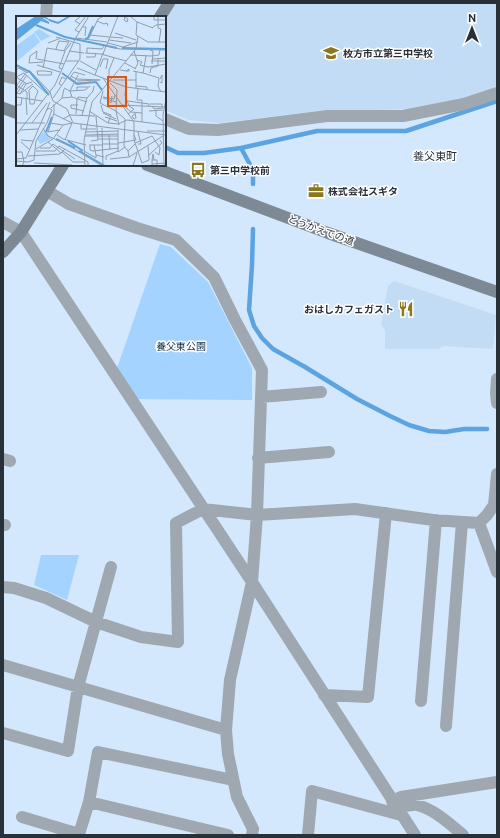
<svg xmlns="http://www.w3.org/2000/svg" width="500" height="838" viewBox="0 0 500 838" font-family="Ubuntu,'Noto Sans JP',sans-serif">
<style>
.built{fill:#c1dcf4}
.green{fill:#a4d3ff}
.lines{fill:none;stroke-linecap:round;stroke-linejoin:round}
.stream{stroke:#5ca3e1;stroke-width:4.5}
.street{stroke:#9fa8b0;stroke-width:12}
.secondary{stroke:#7d8a96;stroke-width:12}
.labels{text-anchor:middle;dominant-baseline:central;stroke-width:3;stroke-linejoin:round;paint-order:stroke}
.poi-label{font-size:10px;font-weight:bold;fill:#283038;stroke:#fff;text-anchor:start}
.street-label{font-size:10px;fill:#283038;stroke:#fff}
.park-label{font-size:10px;fill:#0e2d46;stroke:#fff}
.neighbourhood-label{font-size:11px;fill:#283038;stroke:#fff}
.inset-river{fill:none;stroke:#5ca3e1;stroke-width:2}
.inset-road{fill:none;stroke:#8f9eae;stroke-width:1}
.view{fill:#de570e;fill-opacity:0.15;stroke:#de570e;stroke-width:2}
.inset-edge{fill:none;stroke:#283038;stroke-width:2}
</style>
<rect width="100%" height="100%" fill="#d3e8fc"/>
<path class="built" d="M176,3H497V86L464,98L409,109L373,110H322L220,123L189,120L165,110V21Z
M394,281L496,315L493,349L444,346L438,349H385V330L381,325L388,286Z"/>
<path class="green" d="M160,244L171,247L208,282L252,368V400L131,399L115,374Z
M41,555H79L67,600L34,585Z"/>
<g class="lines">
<path class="stream" d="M165,147L178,153H204L241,148L317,131H406L497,101
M241,148L253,170V184
M253,229L252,265L249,310L254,326L262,338L273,349L305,367L357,399L390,416L409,425L429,431L445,432L464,429H487"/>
<path class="street" d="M46,17L47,3
M3,76L17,79
M165,119L189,129L218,130L327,116H403L464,104L497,93
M47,191L69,204L137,228L176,240L214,277L235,320L262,370L257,515L252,582L230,680L226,730L228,754L237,797L253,829L252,835
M3,222L21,232L252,582L415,835
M497,379L496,393L497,403
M261,397L321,392
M258,458L329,452
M3,459L10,461
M479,523L497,572
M3,525H5
M3,587L14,588L46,598L96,622L141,637L178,642L176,523L203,509L257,515L355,509L433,520L479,523L487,515L494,505L497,474
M3,665L226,730
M324,695L368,697L386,513
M421,701L436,520
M446,726L462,522
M3,733L68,751L78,687L111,567
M401,797L405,806C409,806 414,804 417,805C434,809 450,824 463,835
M392,801L401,797L497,782
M22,817L79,834L89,802
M228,835L89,802L98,752L233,780
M308,835L312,791L401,815"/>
<path class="secondary" d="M160,17L169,3
M3,108L17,113
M147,165L328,233L497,292
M3,252L21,232L63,165"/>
</g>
<defs>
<symbol id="school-bare" viewBox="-9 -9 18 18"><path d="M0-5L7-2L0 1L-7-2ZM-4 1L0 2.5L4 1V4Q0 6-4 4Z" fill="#8b781d" stroke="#fff" stroke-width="2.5" paint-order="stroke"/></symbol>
<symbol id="bus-bare" viewBox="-9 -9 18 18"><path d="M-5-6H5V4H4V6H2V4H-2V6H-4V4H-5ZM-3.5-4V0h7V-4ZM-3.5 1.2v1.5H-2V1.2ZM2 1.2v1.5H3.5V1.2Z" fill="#8b781d" stroke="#fff" stroke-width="2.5" paint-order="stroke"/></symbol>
<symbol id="office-bare" viewBox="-9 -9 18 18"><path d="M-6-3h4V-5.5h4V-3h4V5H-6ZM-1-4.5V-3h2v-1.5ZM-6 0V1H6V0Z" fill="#8b781d" stroke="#fff" stroke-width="2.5" paint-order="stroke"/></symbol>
<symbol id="restaurant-bare" viewBox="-9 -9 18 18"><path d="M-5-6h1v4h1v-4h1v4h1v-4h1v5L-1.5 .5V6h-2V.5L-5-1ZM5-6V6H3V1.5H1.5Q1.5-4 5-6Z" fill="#8b781d" stroke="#fff" stroke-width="2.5" paint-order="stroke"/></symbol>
</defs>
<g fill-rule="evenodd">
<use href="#school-bare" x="320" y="42" width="22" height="22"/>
<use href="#bus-bare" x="187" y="159" width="22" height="22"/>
<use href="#office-bare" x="305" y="180" width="22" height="22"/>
<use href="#restaurant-bare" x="395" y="298" width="22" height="22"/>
</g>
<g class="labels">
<g class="poi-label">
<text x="343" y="53">枚方市立第三中学校</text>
<text x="210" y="170">第三中学校前</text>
<text x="328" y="191">株式会社スギタ</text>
<text x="394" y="309" text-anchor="end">おはしカフェガスト</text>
</g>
<g class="street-label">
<text transform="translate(321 230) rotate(20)">とうかえでの道</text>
</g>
<g class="park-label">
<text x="181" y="346">養父東公園</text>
</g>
<g class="neighbourhood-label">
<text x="435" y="156">養父東町</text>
</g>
</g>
<g transform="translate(16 16)">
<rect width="150" height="150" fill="#d3e8fc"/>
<path d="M23,13L31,18L35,20L25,25L18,16ZM18,17L24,26L0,46V30ZM28,115L36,123L24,128L21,123Z" fill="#a4d3ff"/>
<path d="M20,0H29L35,5L28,2L26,4L28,3L33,6V8L25,5L0,25V13Z" fill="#5ca3e1"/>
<path class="inset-river" d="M33,4L42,7L54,0M20,9L49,21L101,32M69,23L72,22L77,10M106,32L149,33M0,49L14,56L33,79M46,57L61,68L80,66L86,74M30,116L36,101M40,123L59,132M52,125L67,135M63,135L89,150"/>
<path class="inset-road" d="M114,0L121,6L137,12M138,0V4H150M142,0V12L145,13L143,26M109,1L112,3L111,6L108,4ZM81,5L88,8L91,7L92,10M121,6L120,19L132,26H150M64,8L59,5L65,0M67,11H70L69,20M136,12L140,9L150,8M63,16L59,14L70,0M99,17L120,24M74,19L93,21M94,21L107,22M60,22L91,26M73,22L82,3L88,0M93,24L115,27M32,27L45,22M92,27L107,31L122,26M90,31L102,0M40,33L43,25L53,26L48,34M134,34L137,35L136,48M53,35L68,37M118,35L122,47L119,53M69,37L85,38L110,45M71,37V32L86,33L88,30M87,38L90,30L104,33L150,34M114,39L136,40L143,39L144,34M70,41H79L80,37M20,43L21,35L14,40L13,47L27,46M21,43L48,48M136,43L150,42M121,44L126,46L124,49L132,51L150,48M50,45H63M64,45L80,54M135,45H150M109,47L120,53M21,49L44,56M84,51L87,43H92L90,53M27,52L31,32L49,35L55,27M61,52L110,71L150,76M46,53L43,52L49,35M0,54L3,52L11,57L13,54L34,76M104,54L110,55H113V53L110,55M21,55H29L36,56L35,59H22ZM117,55L127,57L130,40M127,57L143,62L142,70L145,76M134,57L135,52L142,50V43M69,59L58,56L54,62L61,67L75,66M79,59L87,37M55,60L60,63L84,64M0,61L8,57L31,78M0,61L11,68M87,62L118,106V124L126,147L133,144L132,130M93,63V54L98,42M97,64H120M61,65L84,64M144,66L146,67V59L144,63M94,67L101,74L100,95L109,103L108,130L112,135M0,69L11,76V82M1,69L9,58M45,69L43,68L46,61L50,63M120,70L131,71V74M110,71L109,79L113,90L118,93L112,98M48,72L54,75L69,74L74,70M48,73L46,82L56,81L71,86M120,73V56M122,73L121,84H126V106M61,74V71H72M0,75L11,59M87,75L84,87L100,95L103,109M34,76L37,85L51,93L57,107L150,119M0,77L4,78L10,68L16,66M1,77L9,66M4,78L17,68M0,81L27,85M56,81L54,75L62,59M87,81L98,83L99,79M10,82L11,99M37,82L64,43V28L40,21M71,82L77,75L78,70M87,82L100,86M19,83L22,75L17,70L13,74L14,88H18L19,84M62,83V81L71,82L66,99M91,84L95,87L96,80M112,85L133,88V90M134,88H146V91M0,89H5L6,82M62,89H55V92L68,95M85,89L87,96L95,99L92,107M106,89L148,91M107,89L115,96L126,97M136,90L138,93L147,92M35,92L46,82M30,95L33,92L36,94L31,107M73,95L92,107L103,108M133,95L147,94M140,95V100L147,105M87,97L100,103M38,98L56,107M60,98L61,83M119,98L116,100L118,103L120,102L119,97M89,101L101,105M47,103L54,99L79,100M0,107H29M16,107L31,87M34,107L47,109L56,107M65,108V113H80M102,108L111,104L150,109M27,112L32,120L52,129L86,150M86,112L87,150M4,114L22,113M102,114V136L109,131M131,115H150M31,116L44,114M32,116L38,97V88M70,116L102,115M122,116L125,128H122M0,119L39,69L59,23L73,0M41,119L47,123L70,129M70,119L102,118M93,119L94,134M69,120H102M82,123H102M5,124L17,125M49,124L56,107M75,125L82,124L80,100M5,126L14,134M32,126L45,137M102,127L120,124L118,119M119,127L136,120L144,132L143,139L139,136M87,128H102M73,129H87M74,129V134L77,135L103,132M78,129L80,139L88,141M24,132H34L37,128L47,135M20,133L37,123L47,109M20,135H39L43,130L72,146V150M47,135L59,143M68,135L80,142V139M0,136H6L8,146L6,150M46,136L57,146H69M133,139L146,127L144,124M12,140L44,138L49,133M113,141L112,135L119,128M0,143L10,142L34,86M94,143L113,141L147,120M90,144V140L102,135M136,144L137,138L138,144M0,145L12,146L18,144L20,125L31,107M18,147L56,149M136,148L150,147M69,150L68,124L76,86L120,33L122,20M117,150L121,137M136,150V144H141V150M148,150L147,99L150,83"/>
<path class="view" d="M92,61H110V90H92Z"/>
<rect width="150" height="150" class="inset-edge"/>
</g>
<rect width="500" height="838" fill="none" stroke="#283038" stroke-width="8"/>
<g transform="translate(472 28)" stroke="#ffffff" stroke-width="3" paint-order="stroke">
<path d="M0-3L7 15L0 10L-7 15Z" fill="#283038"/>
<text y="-6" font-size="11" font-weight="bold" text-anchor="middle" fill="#283038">N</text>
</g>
</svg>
